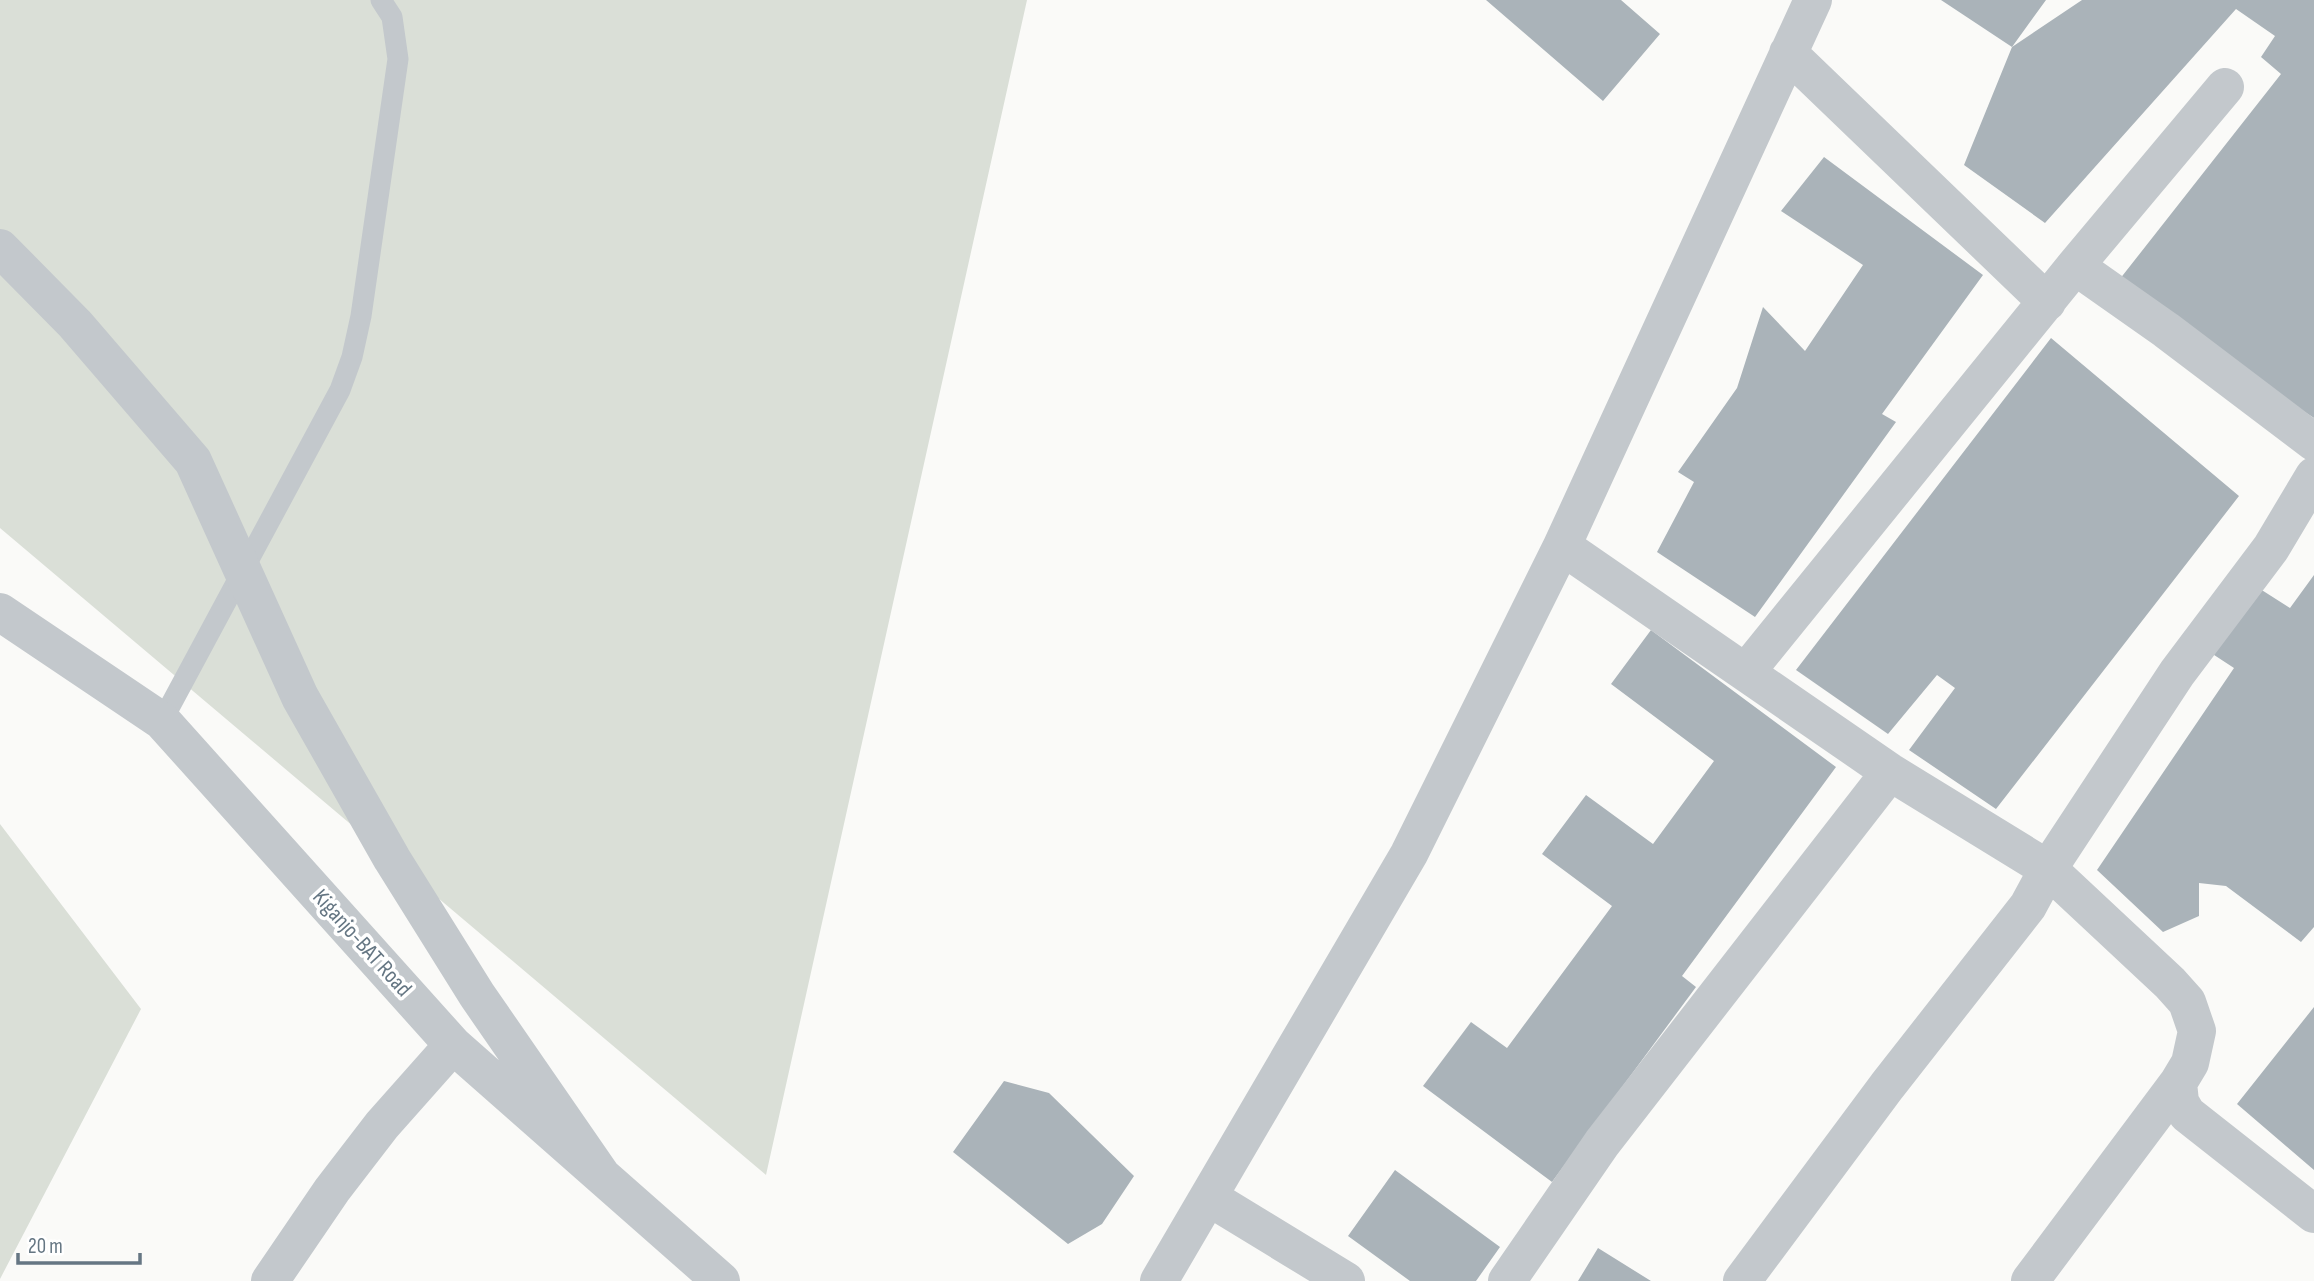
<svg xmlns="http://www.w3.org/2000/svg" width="2314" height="1281" viewBox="0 0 2314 1281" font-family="'Sofia Sans Condensed',sans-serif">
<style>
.green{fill:#dadfd7}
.building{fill:#aab3b9}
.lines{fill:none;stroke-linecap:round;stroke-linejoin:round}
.lane{stroke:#c3c8cc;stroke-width:21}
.street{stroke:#c3c8cc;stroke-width:38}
.labels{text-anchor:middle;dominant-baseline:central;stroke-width:7;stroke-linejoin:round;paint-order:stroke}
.street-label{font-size:23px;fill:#657683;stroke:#fff}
</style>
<rect width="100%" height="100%" fill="#fafaf8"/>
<path class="green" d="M0,0H1027L766,1175L0,528Z
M0,824L141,1009L0,1279Z"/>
<path class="building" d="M1486,0H1621L1660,34L1603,101Z
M1941,0H2046L2012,47Z
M2082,0H2314V418L2112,289L2281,74L2261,57L2275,36L2236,9L2045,223L1964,165L2012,47Z
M1824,157L1983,275L1882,414L1896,422L1755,617L1657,552L1694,482L1678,472L1737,388L1763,307L1805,351L1863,265L1781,211Z
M2051,338L2239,496L1996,809L1909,750L1955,688L1937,675L1888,734L1796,670Z
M2314,575V927L2301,942L2226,886L2199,883V916L2163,932L2097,870L2234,668L2208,651L2257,587L2290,608Z
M1651,630L1836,767L1682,976L1696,987L1552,1182L1423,1086L1471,1022L1507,1048L1612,906L1542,854L1586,795L1653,844L1714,761L1611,684Z
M2314,1007V1170L2237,1104Z
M1004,1081L1049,1093L1134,1176L1102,1224L1068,1244L953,1152Z
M1395,1170L1500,1247L1476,1281H1410L1348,1236Z
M1598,1248L1651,1281H1578Z"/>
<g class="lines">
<path class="lane" d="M162,721L340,390L352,357L361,316L398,59L392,17L381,0"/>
<path class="street" d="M1788,53L2047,302
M0,248L75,324L193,461L300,697L392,859L477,995L602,1176
M2075,266L2166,330L2314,442
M1562,546L1890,772L2048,869L2170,983L2187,1002L2197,1031L2190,1063L2178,1083L2180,1102L2187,1114L2314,1214
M0,612L162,721L453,1045L721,1281
M1746,672L2075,266L2225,87
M1210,1198L1346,1281
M270,1281L332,1190L382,1125L453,1045
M1159,1281L1409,854L1562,546L1813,0
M1507,1281L1602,1143L1890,772
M1742,1281L1887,1086L2028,906L2048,869L2177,673L2271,548L2314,476
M2030,1281L2178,1083"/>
</g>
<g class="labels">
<g class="street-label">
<text transform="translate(362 943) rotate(48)">Kiganjo-BAT Road</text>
</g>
</g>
<path d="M18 1253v10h122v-10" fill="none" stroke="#657683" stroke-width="3.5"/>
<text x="28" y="1253" font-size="21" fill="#657683" stroke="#ffffff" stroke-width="5" paint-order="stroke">20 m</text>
</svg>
